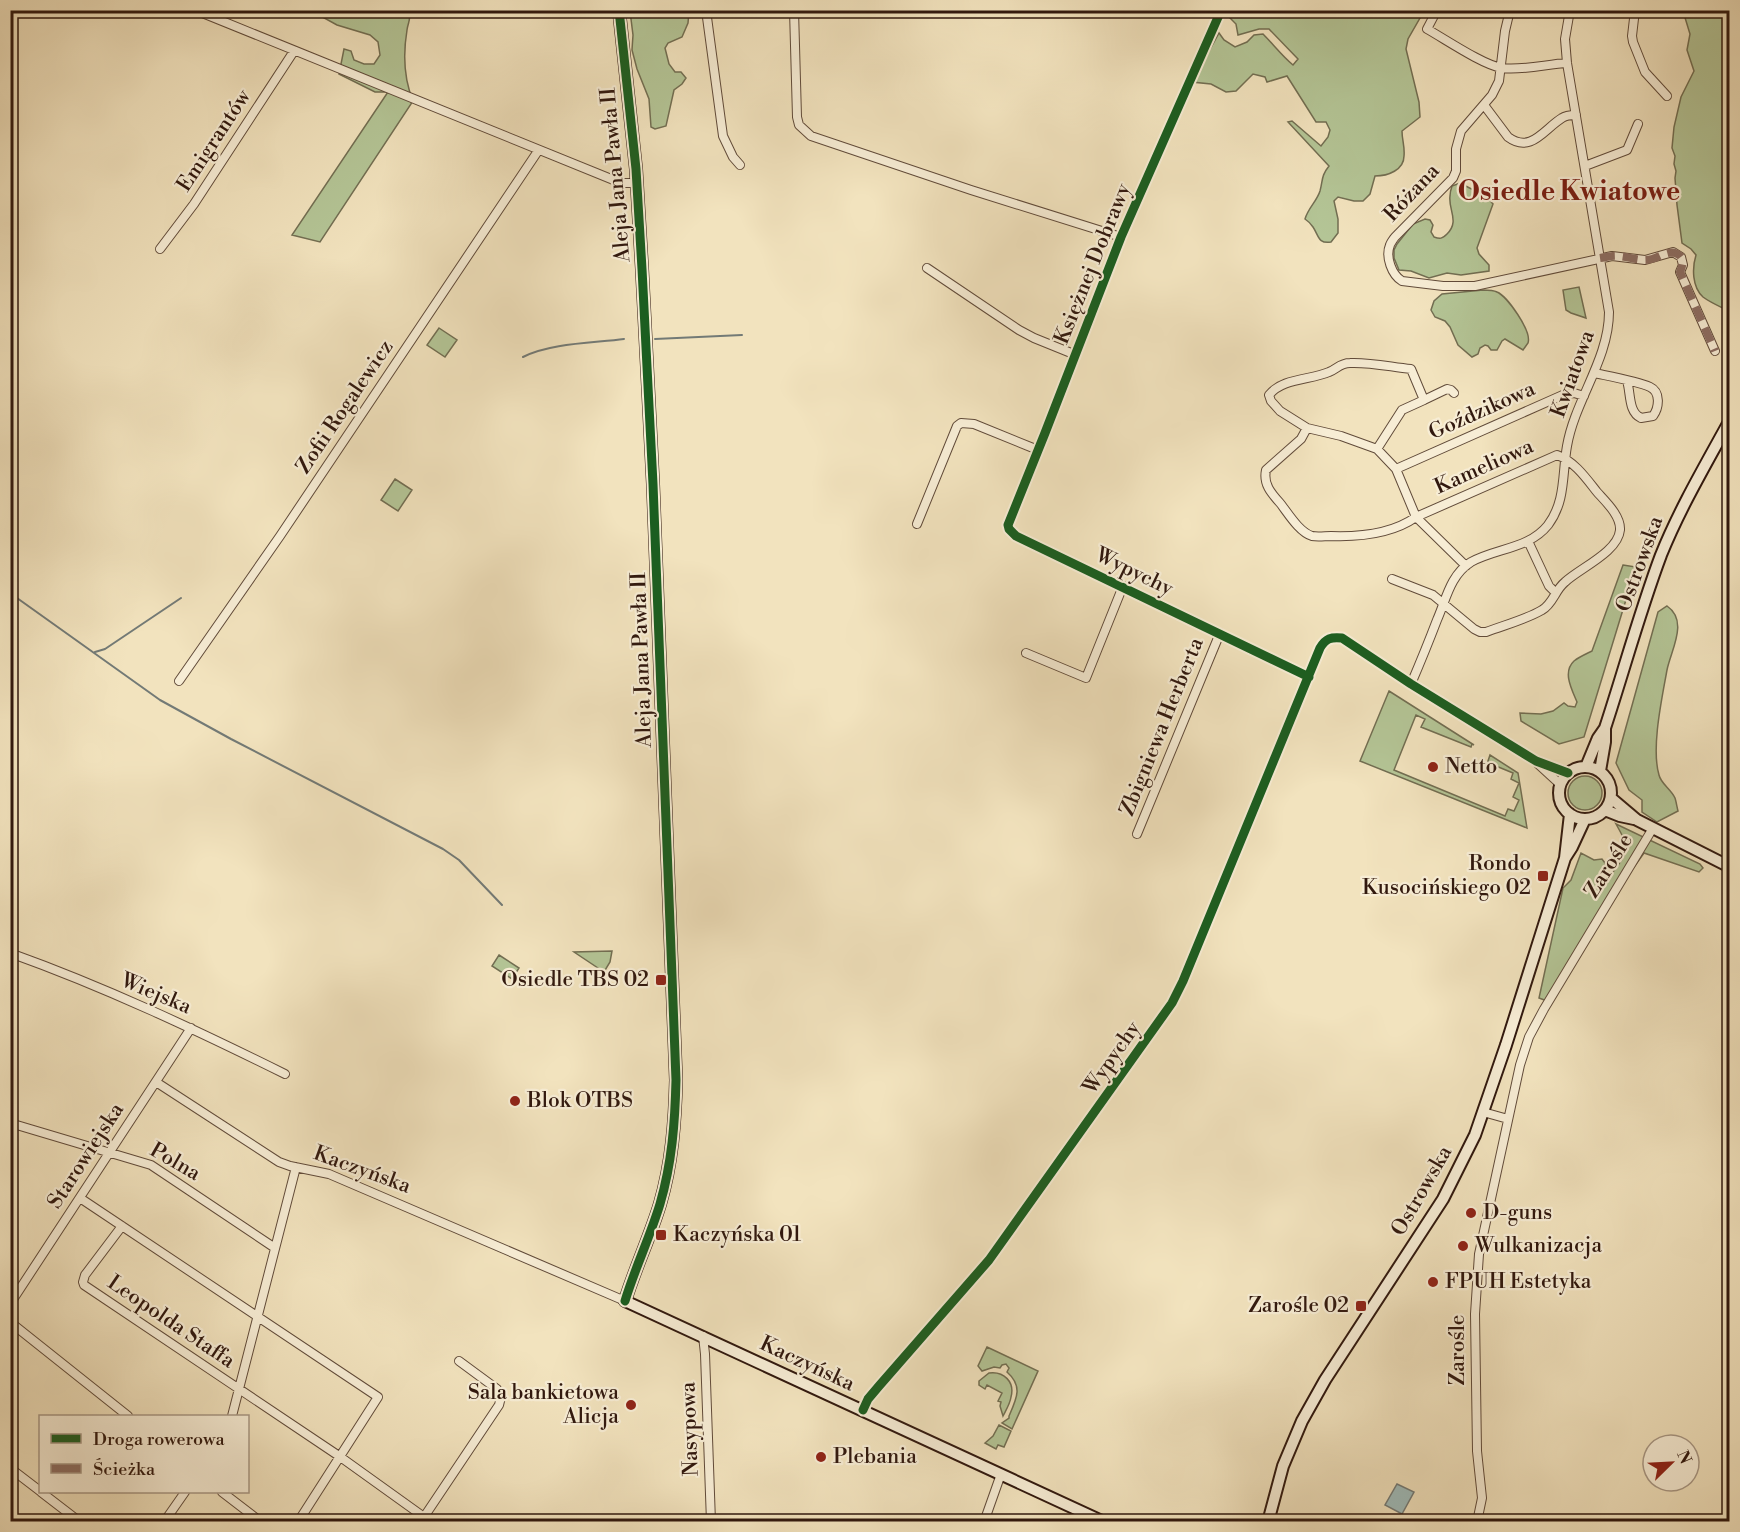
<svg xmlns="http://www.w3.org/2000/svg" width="1740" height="1532" viewBox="0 0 1740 1532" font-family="'Libre Bodoni',serif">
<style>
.green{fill:#b4c596;stroke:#726e52;stroke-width:1.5}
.water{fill:#9fbcbb;stroke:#737a76;stroke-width:1.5}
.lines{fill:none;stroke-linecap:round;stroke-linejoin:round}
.stream{stroke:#737a76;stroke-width:2}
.street-casing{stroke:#614b3a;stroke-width:10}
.secondary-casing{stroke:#31180e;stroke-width:14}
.street{stroke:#f7edd5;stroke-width:8}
.secondary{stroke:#f7edd5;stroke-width:10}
.quiet{stroke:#8d6e63;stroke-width:8;stroke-dasharray:15 8;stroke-linecap:butt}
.cycleway-casing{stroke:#f7edd5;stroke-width:13}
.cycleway{stroke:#1b5e20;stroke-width:9}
.poi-dot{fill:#8f2418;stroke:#f7edd5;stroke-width:2}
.labels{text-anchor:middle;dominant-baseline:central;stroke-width:4.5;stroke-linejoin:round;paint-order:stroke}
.street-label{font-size:21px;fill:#31180e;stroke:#f7edd5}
.poi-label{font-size:21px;fill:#31180e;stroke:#f7edd5;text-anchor:start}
.district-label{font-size:27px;font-weight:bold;fill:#7a1f14;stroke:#f7edd5}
</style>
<rect width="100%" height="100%" fill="#f2e3be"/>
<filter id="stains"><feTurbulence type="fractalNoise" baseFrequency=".00333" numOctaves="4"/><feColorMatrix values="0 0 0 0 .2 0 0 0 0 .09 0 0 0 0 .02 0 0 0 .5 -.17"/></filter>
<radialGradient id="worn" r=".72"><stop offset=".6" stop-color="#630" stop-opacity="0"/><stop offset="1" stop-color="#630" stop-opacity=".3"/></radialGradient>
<path class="green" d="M313,11H407L409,12C411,20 408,22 407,30C403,54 404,79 413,101L320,242L292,235L388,92H375L339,74L344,49L351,51L354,60L364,64H374L380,55L378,42L370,35L337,25L315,13Z
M630,11H689L688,23L682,37L668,43L665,48L669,64L675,72H681L686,78L682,84L674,90L666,126L655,129L651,127L649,99L637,69L632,50L633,35Z
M1237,11H1424L1408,39L1406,49L1419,102L1420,117L1402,131C1402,140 1405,147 1404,156C1404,170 1388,176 1375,176L1370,194L1363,201H1354L1338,197L1334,201L1338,219V233L1331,242C1318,244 1319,236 1313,227C1311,224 1308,221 1305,219C1308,208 1317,201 1320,191C1323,180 1321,176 1329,166L1288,122L1292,121L1321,146L1328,137L1330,130L1326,122H1316L1287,76L1267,82L1265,77L1253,74L1236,91L1226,92L1211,84L1192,82L1219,33L1224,40L1235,47L1247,42L1254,35L1263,34C1273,44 1282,56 1293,65L1298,59L1269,29H1259L1238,35L1236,24L1229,17L1236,13Z
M1683,11H1729V311C1721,307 1711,303 1703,297C1692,287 1692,268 1696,255L1691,249L1682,243L1677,205L1675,178L1676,171L1674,164L1675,156L1672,148L1674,127L1681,97L1694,71L1687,50L1690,34Z
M1460,183L1487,197L1493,204L1477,248L1479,254L1489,265V271L1461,275L1447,273L1429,278L1411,271L1399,270L1394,258V250L1397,244L1413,224L1425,219L1430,220L1433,225L1431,232L1434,237C1440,239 1442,239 1447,234C1460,221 1448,210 1450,196C1450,192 1451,189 1452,186Z
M1579,287L1586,318L1571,313L1566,310L1563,290Z
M1483,290C1487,290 1493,290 1497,292C1507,296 1532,331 1528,343C1528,343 1523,350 1523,350L1505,339L1502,341L1497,350H1491L1488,346L1485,345L1480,348L1478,354L1472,357L1458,345L1450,327L1445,321L1435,317L1431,310L1434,301L1442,294Z
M439,328L457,340L445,357L427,345Z
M395,479L412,490L398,511L381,500Z
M1623,565L1636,567L1584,737L1559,744L1521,721L1520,713L1541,714L1553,711L1564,703L1568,706L1575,707L1577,702C1572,690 1562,672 1574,661C1579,657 1586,654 1592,651Z
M1667,606C1689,621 1671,650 1667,670C1662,698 1651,748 1659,775C1661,784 1671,789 1675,798C1676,801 1677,807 1678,811L1657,822L1642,812V800L1629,790L1616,763L1658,612Z
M1389,691L1474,745L1472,744L1471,747L1421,727L1425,719L1416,715L1394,770L1505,816L1508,809L1514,811L1519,800L1513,797L1519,783L1511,779L1513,773L1496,766L1494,770L1490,766L1488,761L1490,755L1518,773L1527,828L1360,761Z
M1568 793a17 17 0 1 1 34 0a17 17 0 1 1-34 0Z
M1616,824L1700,864L1703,868L1699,872L1644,853L1634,867L1620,881L1547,1001L1539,998L1563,888L1571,880L1581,853L1594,860L1602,859L1605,863L1606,873L1613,872C1630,849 1630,849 1616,824Z
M612,951L610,962L604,972L574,952Z
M499,955L519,968L512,979L492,966Z
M987,1347L1038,1371L1012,1429L1002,1423L1009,1418V1416C1017,1398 1023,1386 1007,1372L1009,1368L1006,1364L1002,1365L1000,1368L994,1367L982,1371L978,1366Z
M989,1373C1004,1371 1015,1382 1011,1397C1010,1404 1006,1410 1003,1416L1000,1406L1001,1402L998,1401L1002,1393L987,1385L985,1389L979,1385V1381Z
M999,1425L1011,1431L1004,1447L998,1445L996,1449L985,1443L993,1436Z"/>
<path class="water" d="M1397,1484L1414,1492L1402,1514L1385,1505Z"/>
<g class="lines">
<path class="stream" d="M655,339L742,335
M523,357C550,343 594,343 624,339
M10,593L160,700L231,739L443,849L459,860L502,905
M95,652L105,649L181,598"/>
<defs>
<path id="street" d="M195,10L621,183H637
M706,10L723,136L733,157L740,165
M794,10L797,117L799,125L811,136L971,190L1121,237
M1437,10L1427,29C1445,39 1483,65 1502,68C1520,71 1548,64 1567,63
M1510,10L1505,31L1499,81L1492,95L1461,131L1456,149V171L1453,178L1395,237C1394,238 1390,244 1390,245C1385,257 1392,275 1402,281L1443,286H1475L1612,256L1645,260L1673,252L1681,257L1683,265L1680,272L1715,351
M1635,10L1632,36L1633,42L1645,72L1667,96
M1219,15L1121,237L1045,433L1008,525L1009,529L1016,536L1309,677
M1484,105L1508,137C1531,154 1544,129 1562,118C1566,115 1571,115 1576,115
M1585,166L1627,150L1638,124
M160,249L194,204L294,51
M927,268L1019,330L1034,338L1076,355
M1594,373C1608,376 1637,381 1650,387C1661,392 1659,408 1653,416L1641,418C1628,412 1631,393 1627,381
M1424,400L1447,389L1451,390L1454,393
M1307,428L1301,439L1266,470C1263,484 1271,493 1280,503C1288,513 1299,532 1312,536C1318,537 1325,536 1331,536C1360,537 1392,534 1416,517L1557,455C1574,461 1586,478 1597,492C1606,502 1621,516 1620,530C1618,552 1580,568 1565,582C1555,590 1553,604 1542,610C1525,620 1504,625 1486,632H1480L1474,629L1433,595L1392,579
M1377,449L1402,410L1424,400L1411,369C1391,367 1370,362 1350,363C1340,363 1337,369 1329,372C1311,380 1282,378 1269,395L1271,401L1280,411L1307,428L1341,436L1377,449L1396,469L1416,517L1466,566
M1396,469L1565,394L1574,393L1584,396
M917,524L957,426L961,423L974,424L1038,450
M1528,541L1549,586L1556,593
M1026,653L1086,678L1123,586
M179,681L280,536L538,151
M1411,684C1420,663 1429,641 1437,620C1446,600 1450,575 1471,562C1496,548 1529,549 1548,525C1566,501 1562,474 1567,446C1575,400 1609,359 1609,312L1567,63L1565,39L1570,10
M1537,763L1561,785
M1137,834L1220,633
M10,953C105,987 196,1030 285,1074
M156,1082L279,1162L290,1166L329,1174L625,1301
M1483,1112L1508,1119
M10,1123L151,1165L275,1248
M80,1198L378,1397L298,1522
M122,1226L85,1275L83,1282L84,1285L339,1456L424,1517L499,1405L501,1397L497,1389L459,1361
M10,1304L191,1028
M10,1322L128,1416
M703,1336L705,1354L711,1522
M863,1410L868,1399L879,1386L989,1260L1172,1003L1183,981L1320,648C1326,638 1331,637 1342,638L1411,684L1536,761L1568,773
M232,1416L296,1167
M10,1468L40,1491
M41,1492L80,1522
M222,1492L261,1522
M164,1522L185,1492
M984,1522L1001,1474
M1477,1522L1482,1498L1477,1451L1475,1314L1479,1254L1520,1065L1529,1037L1544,1009L1653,828"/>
<path id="secondary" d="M619,10L636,169L642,269L653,484L676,1080C675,1122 672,1163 660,1204C650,1237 635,1268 625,1301L1104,1522
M1586,767L1598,738L1605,728C1624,670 1640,611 1661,555C1680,508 1706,464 1730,420
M1559 793a26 26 0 1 1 52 0a26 26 0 1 1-52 0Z
M1600,771L1605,742V728
M1611,798L1637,820L1730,867
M1605,810L1620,816L1634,819
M1565,858L1572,847L1585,819
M1268,1522L1283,1466L1302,1421L1325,1380L1443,1199L1475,1135L1506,1045L1565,858L1570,814"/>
</defs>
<use href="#street" class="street-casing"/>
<use href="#secondary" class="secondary-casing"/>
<use href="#street" class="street"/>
<use href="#secondary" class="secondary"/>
<path class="quiet" d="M1600,258C1607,257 1613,255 1619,256C1630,257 1641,262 1652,259C1660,257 1671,248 1679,255C1685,259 1682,267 1680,272L1715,351"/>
<defs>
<path id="cycleway" d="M619,10L636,169L642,269L653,484L676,1080C675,1122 672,1163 660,1204C650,1237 635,1268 625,1301
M1219,15L1121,237L1045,433L1008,525L1009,529L1016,536L1309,677
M863,1410L868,1399L879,1386L989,1260L1172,1003L1183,981L1320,648C1326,638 1331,637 1342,638L1411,684L1536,761L1568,773"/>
</defs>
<use href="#cycleway" class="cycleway-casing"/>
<use href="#cycleway" class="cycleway"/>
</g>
<g class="poi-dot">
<circle cx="1433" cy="767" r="6"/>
<rect x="1537" y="870" width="12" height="12" rx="3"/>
<rect x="655" y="974" width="12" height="12" rx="3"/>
<circle cx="515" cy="1101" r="6"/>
<circle cx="1471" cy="1213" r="6"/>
<rect x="655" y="1229" width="12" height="12" rx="3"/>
<circle cx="1463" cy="1246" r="6"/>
<circle cx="1433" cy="1282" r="6"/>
<rect x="1355" y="1300" width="12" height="12" rx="3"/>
<circle cx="631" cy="1405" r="6"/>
<circle cx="821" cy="1457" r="6"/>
</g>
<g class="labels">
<g class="street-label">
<text transform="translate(214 141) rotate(-57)">Emigrantów</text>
<text transform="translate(616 175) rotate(-95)">Aleja Jana Pawła II</text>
<text transform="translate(1412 193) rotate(-47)">Różana</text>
<text transform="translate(1093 264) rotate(-68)">Księżnej Dobrawy</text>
<text transform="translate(1573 374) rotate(-70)">Kwiatowa</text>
<text transform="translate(345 407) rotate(-56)">Zofii Rogalewicz</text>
<text transform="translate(1482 411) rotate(-24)">Goździkowa</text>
<text transform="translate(1484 467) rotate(-24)">Kameliowa</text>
<text transform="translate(1640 564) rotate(-70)">Ostrowska</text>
<text transform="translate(1134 572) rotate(26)">Wypychy</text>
<text transform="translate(642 660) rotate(-92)">Aleja Jana Pawła II</text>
<text transform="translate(1162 727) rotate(-68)">Zbigniewa Herberta</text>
<text transform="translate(1609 866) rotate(-58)">Zarośle</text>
<text transform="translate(156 994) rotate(23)">Wiejska</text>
<text transform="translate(1112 1058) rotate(-55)">Wypychy</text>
<text transform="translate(86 1156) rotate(-57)">Starowiejska</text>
<text transform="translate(175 1162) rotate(30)">Polna</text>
<text transform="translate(362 1170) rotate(20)">Kaczyńska</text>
<text transform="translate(1422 1191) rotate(-60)">Ostrowska</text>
<text transform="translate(171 1322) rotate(34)">Leopolda Staffa</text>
<text transform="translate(1458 1350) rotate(-90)">Zarośle</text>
<text transform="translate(807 1364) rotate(25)">Kaczyńska</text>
<text transform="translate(690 1429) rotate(-92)">Nasypowa</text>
</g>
<g class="poi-label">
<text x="1445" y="767">Netto</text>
<text x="1531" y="864" text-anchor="end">Rondo<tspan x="1531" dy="24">Kusocińskiego 02</tspan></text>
<text x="649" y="980" text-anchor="end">Osiedle TBS 02</text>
<text x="527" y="1101">Blok OTBS</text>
<text x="1483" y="1213">D-guns</text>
<text x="673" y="1235">Kaczyńska 01</text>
<text x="1475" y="1246">Wulkanizacja</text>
<text x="1445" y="1282">FPUH Estetyka</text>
<text x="1349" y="1306" text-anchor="end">Zarośle 02</text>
<text x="619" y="1393" text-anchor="end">Sala bankietowa<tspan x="619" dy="24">Alicja</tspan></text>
<text x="833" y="1457">Plebania</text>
</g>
<g class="district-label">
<text x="1569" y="192">Osiedle Kwiatowe</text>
</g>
</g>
<rect width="1740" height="1532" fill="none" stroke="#f2e3be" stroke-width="36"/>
<rect x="12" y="12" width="1716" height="1508" fill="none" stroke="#31180e" stroke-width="3"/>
<rect x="18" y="18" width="1704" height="1496" fill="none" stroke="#31180e" stroke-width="1.5"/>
<rect x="39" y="1415" width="210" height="78" fill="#f7edd5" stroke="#a89885" stroke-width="1.5"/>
<rect x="51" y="1434" width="30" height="9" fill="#1b5e20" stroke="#a89885" stroke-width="1.5"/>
<text x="93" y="1445" font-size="18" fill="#31180e">Droga rowerowa</text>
<rect x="51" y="1464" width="30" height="9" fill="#8d6e63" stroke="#a89885" stroke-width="1.5"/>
<text x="93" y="1475" font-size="18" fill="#31180e">Ścieżka</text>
<g transform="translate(1671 1463) rotate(66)"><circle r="28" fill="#f7edd5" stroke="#a89885" stroke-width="1.5"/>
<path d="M0-4.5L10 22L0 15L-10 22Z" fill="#8f2418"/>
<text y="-9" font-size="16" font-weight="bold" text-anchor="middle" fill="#31180e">N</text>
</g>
<rect width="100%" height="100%" filter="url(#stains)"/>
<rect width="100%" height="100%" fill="url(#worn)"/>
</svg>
